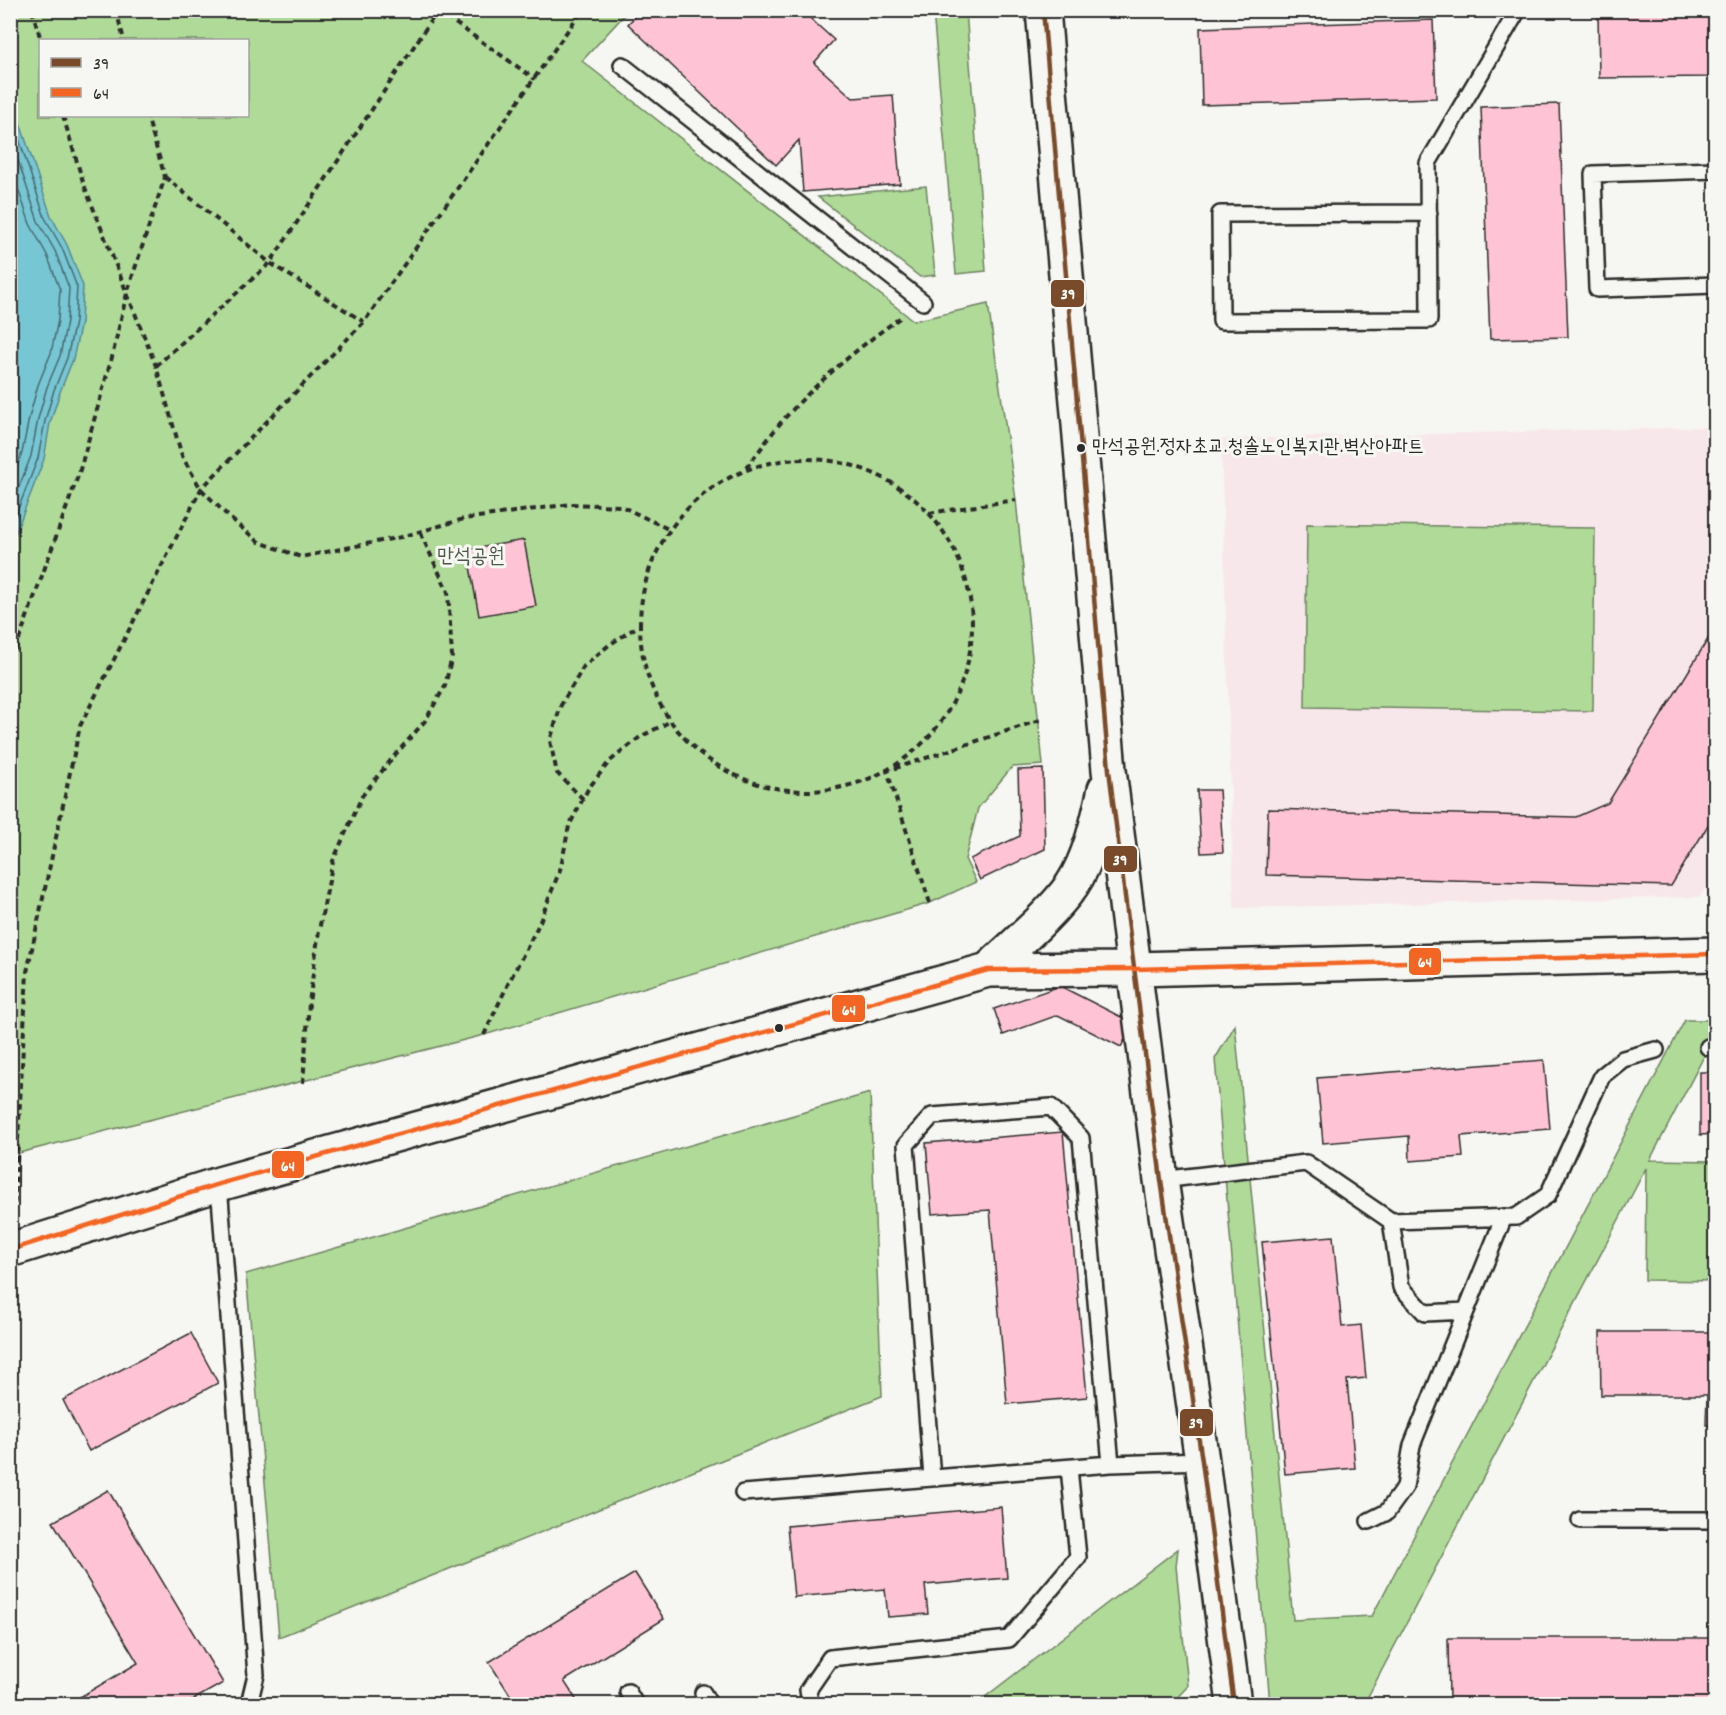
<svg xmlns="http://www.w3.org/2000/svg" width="1726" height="1715" viewBox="0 0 1726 1715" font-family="Dekko,'Poor Story',sans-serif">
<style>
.built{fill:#f8e7ea}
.green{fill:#b0da98;stroke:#6e8262;stroke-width:1.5;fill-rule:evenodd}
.water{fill:#77c6d3;stroke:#598890;stroke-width:1.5}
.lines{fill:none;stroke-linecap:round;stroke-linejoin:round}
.shore{stroke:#49696e;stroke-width:1.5}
.building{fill:#fec4d6;stroke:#2b2b2b;stroke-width:1.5}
.service-casing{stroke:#2b2b2b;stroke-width:20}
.secondary-casing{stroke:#2b2b2b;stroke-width:38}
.path{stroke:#2b2b2b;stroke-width:4;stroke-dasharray:6 4.5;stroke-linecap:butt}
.service{stroke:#f6f6f2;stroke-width:15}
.secondary{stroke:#f6f6f2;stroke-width:33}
.bus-1-casing{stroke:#f6f6f2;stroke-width:9}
.bus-2-casing{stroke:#f6f6f2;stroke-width:9}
.bus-1{stroke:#7a4b2a;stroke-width:4.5}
.bus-2{stroke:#f26522;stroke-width:4.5}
.bus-dot{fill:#2b2b2b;stroke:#f6f6f2;stroke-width:2}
.labels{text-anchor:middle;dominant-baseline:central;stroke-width:6;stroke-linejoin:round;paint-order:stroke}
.bus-label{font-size:20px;fill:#2b2b2b;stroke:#f6f6f2;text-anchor:start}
.park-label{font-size:21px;fill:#4c5746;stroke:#f6f6f2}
.line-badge{stroke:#f6f6f2;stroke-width:2}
.badge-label{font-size:16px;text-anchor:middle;font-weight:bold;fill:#fff}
</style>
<rect width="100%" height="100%" fill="#f6f6f2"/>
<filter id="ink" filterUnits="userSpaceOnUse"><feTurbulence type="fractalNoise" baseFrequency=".0167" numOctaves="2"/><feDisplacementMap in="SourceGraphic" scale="12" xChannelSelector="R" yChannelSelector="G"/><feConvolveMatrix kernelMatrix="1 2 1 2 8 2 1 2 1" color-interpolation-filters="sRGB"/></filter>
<g filter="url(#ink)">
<path class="built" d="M1715,427L1716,870L1700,897L1234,908L1221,439Z"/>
<path class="green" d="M11,11H628L582,61L914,321L988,304L1016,500L1043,765L1012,767L978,808L965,859L976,882L930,903L484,1035L11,1155ZM40,40H248V116H40Z
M933,11H966L986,271L956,274Z
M926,186L935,275L920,277L818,197Z
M1307,524L1595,528L1593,711L1305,707Z
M1685,1020H1715V1035L1650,1160L1715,1161V1281L1645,1280L1646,1168L1364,1704H1270L1215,1059L1235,1025L1293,1620L1372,1616Z
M870,1093L882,1396L279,1637L246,1274Z
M1178,1549L1176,1566L1188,1686L1171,1704H976Z"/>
<path class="water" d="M10,93L51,216L67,245L83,286L81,323L73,359L60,392L50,423L44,459L11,545Z"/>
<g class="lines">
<path class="shore" d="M10,112L45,218L62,248L77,287L75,322L67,358L54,390L45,421L38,458L10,530
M10,136L38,221L55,251L69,288L67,321L60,356L47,387L38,419L31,456L10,510
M10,165L30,224L47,255L60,290L58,320L51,353L38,385L29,418L22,453L10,486"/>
</g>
<path class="building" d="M641,10H801L834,40L814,63L853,98L893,95L900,184L803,192L799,140L776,165L628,24Z
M1598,10H1716V77L1599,78Z
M1433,20L1436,98L1202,105L1200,28Z
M1559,104L1568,337L1490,339L1481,107Z
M524,540L536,606L479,616L467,550Z
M1716,626V812L1671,886L1266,875L1268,809L1576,817L1608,803Z
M1043,769L1045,849L980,880L970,859L1020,836L1018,770Z
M1197,790H1219L1223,852L1201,853Z
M1060,986L1133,1023L1121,1047L1058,1015L1003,1035L994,1009Z
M1544,1060L1550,1129L1461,1136L1463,1157L1410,1161L1409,1136L1323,1143L1317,1078Z
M1700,1072H1716V1134L1700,1135Z
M1063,1132L1087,1397L1007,1404L990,1210L932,1214L926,1143Z
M1333,1236L1342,1327L1361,1325L1366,1378L1347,1380L1355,1468L1285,1474L1262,1242Z
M1600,1332H1716V1425H1706L1707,1395H1601Z
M191,1333L218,1383L89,1451L63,1400Z
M108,1490L223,1683L186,1704H68L138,1663L53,1522Z
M1001,1507L1007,1578L925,1585L928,1614L888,1617L885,1589L794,1597L787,1526Z
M635,1573L664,1619L564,1681L579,1704H516L489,1662Z
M1448,1638H1716V1704H1555V1700L1449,1701Z"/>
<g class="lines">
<defs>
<path id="service" d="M622,65L923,302
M1716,170L1593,174L1597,289L1716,285
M1429,213L1220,214L1221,321L1429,320L1428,163L1518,10
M1708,1047H1716
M1161,1180L1306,1163L1391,1221L1401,1287L1425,1313L1466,1311
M219,1184L256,1675L249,1704
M1391,1221L1516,1217L1548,1195L1602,1076L1623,1059L1656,1050
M932,1478L906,1145L932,1116L1051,1107L1081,1138L1111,1464
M743,1493L1111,1464L1202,1461
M1580,1520H1716
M1369,1521L1387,1512L1405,1487L1412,1445L1504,1217
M628,1692L635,1704
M703,1693L709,1704
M810,1704L808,1690L830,1658L1009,1639L1078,1557L1069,1468"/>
<path id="secondary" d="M1043,10L1109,770L1161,1180L1202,1461L1234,1704
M988,970C1015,944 1050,916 1072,885C1090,858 1098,820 1105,789
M10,1250L219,1184L988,970L1135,969L1716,954"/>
</defs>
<use href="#service" class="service-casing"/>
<use href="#secondary" class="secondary-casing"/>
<path class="path" d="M32,10L41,40
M116,10L124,40
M438,11L535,79
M63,116L84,185L156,366L182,456L201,489L231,519L259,542L301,557L401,537L464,519L571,504L621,506L668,529
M165,177L270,263L364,322
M156,366L270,263L438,10
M640 625a166 166 0 1 1 332 0a166 166 0 1 1-332 0Z
M746,468C759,452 770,435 783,420C818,381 859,347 901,317
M929,513L1016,500
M10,659L16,648L79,473L112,357L127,293L165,177L147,116
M583,799L557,773L550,741L561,705L584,666L609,645L638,626
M930,903L887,771L1040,720
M484,1035L507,986L539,924L561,867L569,826L588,789L609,762L640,737L669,722
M303,1083L309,1003L319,930L333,861L362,796L395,755L425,721L445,686L452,656L448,592L420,532
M14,1214L27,972L80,726L201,489L364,322L582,10"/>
<use href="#service" class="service"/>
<use href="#secondary" class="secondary"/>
<defs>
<path id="bus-1" d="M1043,10L1109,770L1161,1180L1202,1461L1234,1704"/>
<path id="bus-2" d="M10,1250L219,1184L988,970L1135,969L1716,954"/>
</defs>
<use href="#bus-1" class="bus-1-casing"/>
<use href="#bus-2" class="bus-2-casing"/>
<use href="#bus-1" class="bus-1"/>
<use href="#bus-2" class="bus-2"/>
</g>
</g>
<g class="bus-dot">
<circle cx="1081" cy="448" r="5"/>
<circle cx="779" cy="1028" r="5"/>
</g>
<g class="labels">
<g class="bus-label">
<text x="1092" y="448">만석공원.정자초교.청솔노인복지관.벽산아파트</text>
</g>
<g class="park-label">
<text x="471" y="558">만석공원</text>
</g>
</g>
<g class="line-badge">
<rect x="1050" y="279" width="35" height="29" rx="6" fill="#7a4b2a"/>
<rect x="1103" y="845" width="35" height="28" rx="6" fill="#7a4b2a"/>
<rect x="1408" y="947" width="34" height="29" rx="6" fill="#f26522"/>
<rect x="831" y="994" width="35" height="29" rx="6" fill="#f26522"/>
<rect x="271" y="1150" width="34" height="29" rx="6" fill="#f26522"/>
<rect x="1179" y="1408" width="35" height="29" rx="6" fill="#7a4b2a"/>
</g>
<g class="badge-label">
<text x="1068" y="299">39</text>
<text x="1120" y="865">39</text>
<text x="1425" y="967">64</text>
<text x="849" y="1015">64</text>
<text x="288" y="1171">64</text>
<text x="1196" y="1428">39</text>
</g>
<rect width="1726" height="1715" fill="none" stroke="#f6f6f2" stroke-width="36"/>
<rect x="18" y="18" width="1690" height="1679" fill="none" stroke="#2b2b2b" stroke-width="2" filter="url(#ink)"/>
<rect x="39" y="39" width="210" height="78" fill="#f6f6f2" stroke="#a5a5a2" stroke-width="1.5"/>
<rect x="51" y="58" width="30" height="9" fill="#7a4b2a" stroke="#a5a5a2" stroke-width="1.5"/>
<text x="93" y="69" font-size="18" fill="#2b2b2b">39</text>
<rect x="51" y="88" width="30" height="9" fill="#f26522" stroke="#a5a5a2" stroke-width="1.5"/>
<text x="93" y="99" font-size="18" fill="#2b2b2b">64</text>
</svg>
